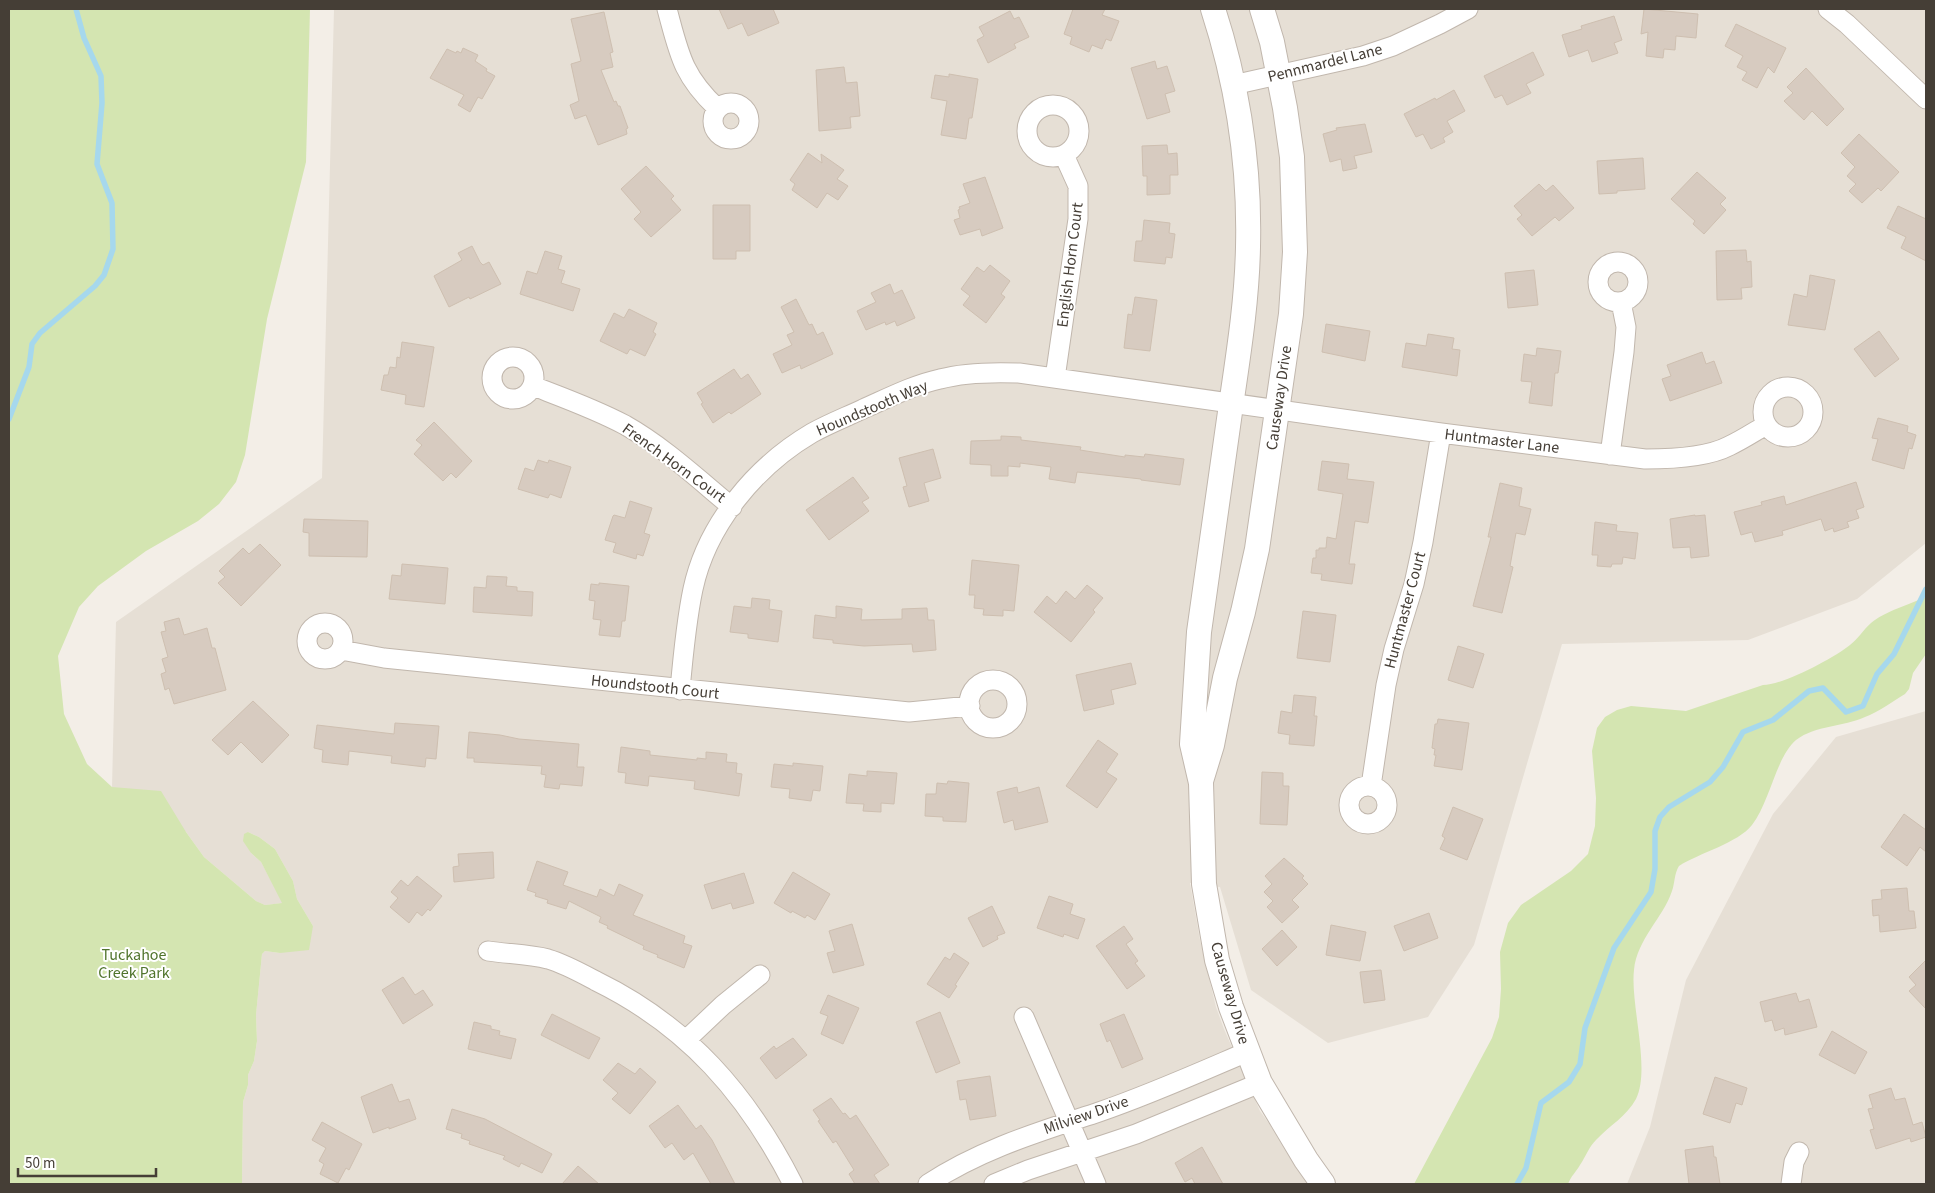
<svg xmlns="http://www.w3.org/2000/svg" width="1935" height="1193" viewBox="0 0 1935 1193" font-family="'Source Sans 3',sans-serif">
<style>
.residential{fill:#e6dfd5}
.green{fill:#d4e5b1}
.lines{fill:none;stroke-linecap:round;stroke-linejoin:round}
.stream{stroke:#a6d8ed;stroke-width:5.5}
.building{fill:#d7cbc0;stroke:#cebfb0}
.minor-casing{stroke:#c1b7ad;stroke-width:21}
.tertiary-casing{stroke:#c1b7ad;stroke-width:26}
.minor{stroke:#fff;stroke-width:19}
.tertiary{stroke:#fff;stroke-width:24}
.labels{text-anchor:middle;dominant-baseline:central;stroke-width:4;stroke-linejoin:round;paint-order:stroke}
.street-label{font-size:16px;fill:#453e36;stroke:#fff}
.park-label{font-size:16px;fill:#50742c;stroke:#fff}
</style>
<rect width="100%" height="100%" fill="#f3eee7"/>
<path class="residential" d="M334,9H1926V543L1857,599L1748,640L1562,644L1474,945L1428,1017L1328,1043L1251,990L1220,887L1190,883L1200,940L1216,1007L1224,1029L1260,1111L1312,1184H242L243,1102L248,1085V1075L254,1061L257,1041L256,1015L262,954L265,951L280,953L313,926L297,899L293,881L275,849L259,837L248,832L251,853L261,862L283,903L265,905L256,901L204,857L186,832L112,787L116,622L322,478Z
M1926,711V1184H1627L1650,1127L1686,980L1773,814L1836,737Z"/>
<path class="green" d="M9,9H310L306,162L267,319L245,455L236,482L219,504L198,521L146,551L98,586L79,607L58,656L64,714L87,764L112,787L161,791L186,832L204,857L256,901L265,905L282,903L261,862L251,853L243,841L244,834L248,832L259,837L275,849L293,881L297,899L313,926L309,950L280,953L265,951L262,954L256,1015L257,1041L254,1061L248,1075V1085L243,1102L242,1184H9Z
M1926,597V654L1913,673L1909,689L1905,694C1892,702 1878,712 1865,717C1843,727 1816,725 1796,740C1776,757 1770,802 1752,825C1738,843 1699,853 1679,866C1674,874 1675,883 1672,891C1663,918 1637,939 1634,970C1630,1004 1651,1069 1636,1099C1627,1116 1609,1126 1596,1140C1589,1147 1586,1156 1580,1165C1576,1172 1571,1176 1568,1184H1414L1492,1038L1499,1017L1501,989L1500,952L1508,923L1521,905L1571,871L1588,854L1595,826L1596,798L1592,751L1597,728L1605,717L1617,710L1631,706L1686,711L1763,685C1783,685 1834,658 1850,645C1858,639 1863,630 1871,623C1884,612 1910,604 1926,597Z"/>
<g class="lines">
<path class="stream" d="M9,419L29,367L32,344L40,333L95,286L104,275L113,249L112,203L97,164L102,103L101,76L84,38L76,9
M1517,1184L1526,1168L1541,1103L1569,1082L1580,1064L1585,1028L1614,948L1651,892L1655,869V831L1660,817L1669,807L1710,782L1723,767L1743,732L1773,720L1809,691L1823,688L1846,712L1863,706L1877,674L1894,654L1926,589"/>
</g>
<path class="building" d="M719,9H774H773L779,23L748,36L742,23L728,29Z
M1073,9H1105L1102,15L1119,21L1111,41L1106,39L1102,49L1092,45L1089,52L1070,44L1072,37L1064,34Z
M1644,9L1698,14L1696,38L1676,36L1675,50L1664,49L1663,58L1646,56L1648,32L1641,34Z
M1010,11L1014,19L1019,17L1029,37L1014,44L1016,48L988,63L977,40L984,36L979,27Z
M604,12L613,52L610,53L613,67L601,70L614,102L616,101L618,106H620L628,128L626,129L627,134L598,145L586,115L575,119L570,105L579,101L571,64L581,61L571,19Z
M1614,16L1622,40L1614,43L1618,53L1592,62L1588,50L1569,57L1562,35L1582,29L1581,26Z
M1736,24L1786,48L1774,73L1768,67L1757,88L1742,80L1747,72L1737,67L1743,56L1725,46Z
M463,48L478,55L475,61L487,69L486,71L495,76L482,99L478,97L470,112L458,105L464,95L430,78L447,49L456,53L457,51L461,53Z
M1533,52L1544,75L1526,84L1531,93L1507,105L1502,95L1495,98L1484,76Z
M1155,61L1157,69L1167,66L1175,91L1165,94L1170,112L1147,119L1131,68Z
M844,67L846,83L857,82L860,116L850,117L851,128L819,131L816,70Z
M1806,68L1844,109L1827,126L1812,111L1804,120L1784,101L1793,93L1787,87Z
M949,74L978,79L972,118H969L966,139L941,135L947,101L931,98L935,75L949,77Z
M1454,90L1465,111L1447,121L1453,132L1443,138L1445,142L1431,149L1423,134L1416,137L1404,114L1435,98L1436,100Z
M1365,124L1372,152L1354,156L1357,168L1343,171L1341,159L1330,162L1323,134L1337,130L1336,128Z
M1859,134L1899,172L1881,191L1878,188L1862,203L1849,191L1856,184L1847,176L1855,167L1841,153Z
M1167,145L1168,154L1177,153L1178,175H1170V194L1147,195V176H1143L1142,146Z
M808,153L822,163L821,154L844,170L837,179L848,186L838,200L827,193L817,208L792,190L795,184L790,180Z
M1643,158L1645,189L1617,191V193L1599,194L1597,161Z
M646,166L674,196L671,199L681,210L651,237L634,219L641,212L621,189Z
M1697,172L1726,198L1720,204L1726,210L1704,234L1693,224L1695,221L1671,199Z
M985,177L1003,228L982,236L980,229L960,235L954,220L960,218L958,210L960,209L959,207L970,203L963,184Z
M1539,184L1546,191L1553,185L1574,208L1559,221L1555,217L1532,236L1517,219L1522,215L1514,206Z
M713,205H750V251H736V259H713Z
M1898,206L1926,219V261L1901,248L1906,237L1887,228Z
M1144,220L1170,223L1169,233L1175,234L1172,258L1166,257L1165,264L1134,261L1136,241H1142Z
M472,246L480,262L483,265L489,262L501,284L470,299L469,297L449,307L434,276L462,260L458,253Z
M1746,250L1747,262L1751,261L1752,287L1741,288L1742,299L1717,300L1716,251Z
M545,251L562,256L558,269L565,271L561,283L580,289L573,311L520,294L527,271L537,274Z
M990,265L1010,281L1001,294L1005,297L986,323L963,305L970,296L961,289L977,267L984,272Z
M1534,270L1538,305L1508,308L1505,273Z
M1810,275L1835,280L1825,330L1788,325L1794,294L1807,297Z
M890,284L894,294L902,290L915,318L897,326L895,321L886,325L885,322L866,330L857,311L876,302L871,293Z
M1135,297L1157,300L1150,351L1124,348L1128,314L1132,315Z
M796,299L809,325L812,324L817,335L823,332L833,354L801,369L800,365L782,373L773,354L792,345L787,335L794,332L781,307Z
M629,309L657,323L653,332L656,334L645,356L630,349L627,354L600,341L614,313L624,318Z
M1326,324L1370,331L1365,361L1322,352Z
M1879,331L1899,359L1875,377L1854,349Z
M1428,334L1454,338L1452,349L1460,350L1457,376L1402,367L1406,343L1426,346Z
M402,342L434,347L424,407L405,404L406,395L381,390L384,375H388L390,367L396,368L397,357L400,358Z
M1537,348L1561,351L1558,373H1555L1552,406L1529,403L1532,382L1521,381L1524,354L1536,356Z
M1702,352L1706,364L1714,361L1722,383L1670,401L1662,379L1671,376L1667,365Z
M734,369L741,379L748,374L761,394L731,414L729,412L713,423L701,404L703,403L697,393Z
M1878,418L1908,426L1907,432L1916,435L1912,449L1909,448L1904,469L1872,460L1878,439L1872,438Z
M434,422L472,461L456,478L451,473L443,481L414,454L422,445L416,440Z
M1001,436L1021,437V440L1081,447L1080,450L1125,457V455L1144,457L1145,454L1184,459L1180,485L1141,480V479L1077,472L1075,483L1049,479L1051,467L1020,463V467L1008,466V476H991V465L970,464L971,441L1001,440Z
M933,449L941,478L924,483L929,501L909,507L903,487L907,486L899,458Z
M538,460L548,463L549,460L571,467L561,498L550,494L548,498L518,489L525,468L534,471Z
M1322,461L1349,464L1347,479L1374,482L1368,523L1355,521L1349,564H1355L1352,584L1321,580L1322,574L1311,573L1313,558H1316V550H1319V548H1326L1327,537L1336,539L1343,494L1318,490Z
M853,477L869,498L862,502L869,511L829,540L806,510Z
M1856,482L1864,507L1856,510L1859,518L1847,522L1849,527L1834,532L1833,528L1825,531L1821,519L1782,531L1783,535L1755,542L1752,532L1741,535L1734,512L1762,505L1761,502L1784,496L1786,505Z
M1500,483L1522,488L1519,506L1531,509L1525,535L1516,533L1510,566L1513,567L1502,613L1473,606L1491,537H1488Z
M630,501L652,508L644,533L650,535L643,556L637,554L636,559L613,552L616,543L605,540L613,516L614,515L625,518Z
M1695,515V516L1705,515L1709,556L1691,558L1690,547L1673,548L1670,519Z
M304,519L368,521L367,557L309,556V533L303,532Z
M1595,522L1617,525L1616,531L1638,533L1635,559L1623,557L1622,564H1612L1611,567L1597,566L1598,555H1592Z
M260,544L281,565L241,606L218,583L225,577L219,571L243,548L249,554Z
M972,560L1019,565L1014,611L1003,610V616L983,615L984,609L974,608L975,595H969Z
M402,564L448,568L445,604L389,599L392,575L401,576Z
M487,576L507,577L506,586L517,587V591L533,592L532,616L473,612L474,587L486,588Z
M599,583L629,586L625,621H622L620,637L599,635L601,620L593,619L595,601L589,600L591,584L599,585Z
M1087,585L1103,598L1093,610L1095,612L1071,642L1034,612L1047,596L1056,604L1066,591L1075,599Z
M752,598L770,600L769,609L782,611L778,642L748,638V634L730,632L734,606L751,608Z
M836,606L862,609L861,620L902,619V609L927,608L928,620H934L936,650L913,652L912,644L864,646L833,643V640L813,638L815,615L836,618Z
M1303,611L1336,615L1330,662L1297,658Z
M179,618L184,635L207,628L212,648H215L226,690L174,704L169,688L165,690L161,674L166,672L162,659L168,657L161,632L166,631L164,622Z
M1458,646L1484,654L1473,688L1448,680Z
M1131,663L1136,684L1111,690L1114,704L1084,711L1076,675Z
M1294,695L1316,697L1314,716H1317L1314,746L1289,744L1290,735L1278,733L1281,711L1292,713Z
M253,701L289,735L262,763L241,742L228,755L212,740Z
M1438,719L1469,723L1462,770L1434,766L1436,755H1434L1435,749L1432,748L1435,724H1437Z
M395,723L439,726L436,759L426,758L425,767L391,763L392,756L349,751L348,765L322,762L323,750L314,748L317,725L394,734Z
M469,732L500,735L519,739L579,744L577,767H584L582,786L560,784L559,789L544,787L546,775L541,774L542,766L474,762V758H467Z
M1098,740L1118,754L1106,772L1117,779L1097,808L1066,786Z
M621,747L650,751V755L697,760V758L706,759V752L727,754L726,762L737,763L736,773L742,774L739,796L694,789L695,781L649,776L648,786L625,783L626,773L618,772Z
M793,763L823,766L820,791L813,790L811,801L789,798L790,789L771,787L774,764L793,766Z
M867,771L897,773L894,804L881,803V812L863,811L864,804L846,803L849,774L867,776Z
M1262,772L1283,773V786H1289L1287,825L1260,824Z
M948,781L969,783L966,822L943,821V817L925,816L926,794H936L937,783L947,784Z
M1017,787L1018,793L1039,787L1048,822L1015,830L1013,820L1004,823L997,792Z
M1453,807L1483,819L1467,860L1440,849L1445,838L1442,836Z
M1904,814L1926,830V852L1920,847L1907,866L1881,847Z
M493,852L494,878L454,882L453,867L459,866L458,854Z
M1284,858L1304,876L1302,878L1308,884L1292,900L1299,907L1282,923L1267,907L1273,901L1264,892L1272,884L1265,876Z
M537,861L568,872L563,885L597,897L600,889L614,896L619,884L643,895L633,915L685,936L683,943L692,946L684,968L657,957L658,955L643,949L644,946L607,928L608,926L599,922L601,917L569,901L566,909L547,903L548,900L535,896L536,893L527,890Z
M793,872L830,894L815,920L807,915L805,918L792,911L791,913L774,903Z
M744,873L754,903L733,909L731,903L712,909L704,885Z
M417,876L442,896L430,911L428,909L422,916L417,912L409,923L390,907L398,898L391,892L401,880L408,886Z
M1907,888L1909,911H1914L1916,928L1880,932L1879,915L1873,916L1872,900L1882,899L1881,890Z
M1049,896L1073,904L1070,914L1085,919L1078,939L1064,934L1063,937L1037,928Z
M992,906L1005,933L997,936L998,939L983,947L968,918Z
M1429,913L1438,938L1404,951L1394,926Z
M852,924L864,965L833,973L827,953L835,951L829,931Z
M1331,925L1366,932L1360,961L1326,955Z
M1124,926L1133,939L1126,944L1138,961L1135,963L1145,976L1127,989L1096,946Z
M1282,930L1297,947L1277,966L1262,949Z
M954,953L969,963L955,985L957,986L949,998L927,984L945,957L950,960Z
M1926,960V1009L1909,991L1916,985L1909,977Z
M1381,970L1385,1000L1364,1003L1360,972Z
M403,977L415,995L423,990L433,1005L403,1024L382,990Z
M1796,993L1799,1002L1809,999L1817,1027L1785,1035L1784,1028L1775,1031L1772,1020L1765,1022L1760,1002Z
M828,995L859,1008L843,1044L821,1034L828,1016L820,1013Z
M940,1012L960,1063L936,1073L916,1022Z
M552,1014L600,1038L589,1059L541,1035Z
M1124,1014L1143,1059L1122,1068L1110,1040L1107,1042L1100,1024Z
M474,1022L491,1026V1029L500,1031L499,1035L516,1039L511,1059L468,1049Z
M1832,1031L1867,1052L1855,1074L1819,1055Z
M793,1038L807,1055L776,1079L760,1058L774,1046L776,1049Z
M618,1063L635,1074L640,1068L656,1082L630,1114L612,1099L618,1093L603,1080Z
M990,1076L996,1116L970,1120L966,1099L960,1100L957,1081Z
M1715,1077L1747,1088L1742,1105L1736,1103L1730,1123L1703,1114Z
M392,1084L399,1102L409,1099L416,1119L389,1129V1127L373,1133L361,1097Z
M1891,1088L1895,1100L1905,1098L1913,1125L1922,1122L1926,1137L1911,1142L1910,1138L1876,1149L1870,1130L1874,1129L1868,1109L1873,1108L1869,1095Z
M831,1098L843,1114L845,1113L850,1119L856,1115L889,1165L874,1175L880,1184H855L849,1174L854,1170L836,1141L833,1143L818,1121L820,1120L813,1110Z
M678,1105L696,1129L701,1125L712,1140L735,1184H711L693,1153L684,1160L672,1143L665,1148L649,1126Z
M452,1109L485,1119L552,1154L542,1173L521,1163L519,1167L503,1159L505,1156L469,1144L470,1141L461,1138L462,1134L446,1129Z
M322,1122L362,1144L349,1170L346,1168L338,1183L320,1174L324,1164L319,1161L326,1148L312,1140Z
M1713,1146L1714,1157H1716L1720,1184H1689L1685,1150Z
M1202,1147L1223,1184H1195L1192,1178L1185,1182L1175,1163Z
M578,1166L599,1184H562Z"/>
<g class="lines">
<defs>
<path id="minor" d="M667,9C679,53 682,75 717,108
M1828,9L1847,24L1926,99
M1233,85L1363,56L1393,46L1440,24L1468,9
M713 121a18 18 0 1 1 36 0a18 18 0 1 1-36 0Z
M1027 131a26 26 0 1 1 52 0a26 26 0 1 1-52 0Z
M1598 282a20 20 0 1 1 40 0a20 20 0 1 1-40 0Z
M492 378a21 21 0 1 1 42 0a21 21 0 1 1-42 0Z
M1055,378L1078,219V186L1064,155
M533,386C564,398 595,409 625,425C664,447 698,479 732,507
M1763 412a25 25 0 1 1 50 0a25 25 0 1 1-50 0Z
M1610,455L1624,352L1626,327L1621,302
M307 641a18 18 0 1 1 36 0a18 18 0 1 1-36 0Z
M341,650L384,658L909,712L970,706
M969 704a24 24 0 1 1 48 0a24 24 0 1 1-48 0Z
M680,690C683,656 686,622 693,589C707,524 756,466 812,433C828,424 846,417 863,409C888,398 913,385 940,379C966,372 993,372 1019,373L1441,433L1645,459C1669,459 1708,457 1729,446C1742,440 1754,432 1766,425
M1349 805a19 19 0 1 1 38 0a19 19 0 1 1-38 0Z
M1371,786L1386,685L1394,649L1414,584L1423,542L1441,433
M488,951C507,954 529,954 548,959C565,964 581,973 596,981C688,1026 747,1094 793,1184
M1024,1017L1096,1184
M687,1039L723,1005L760,975
M928,1184C981,1149 1039,1132 1099,1112C1149,1095 1198,1073 1247,1052
M994,1184L1028,1170L1136,1134L1260,1083
M1791,1184L1794,1162L1799,1152"/>
<path id="tertiary" d="M1213,9C1238,86 1250,166 1248,247C1247,302 1238,357 1230,412C1220,485 1209,559 1199,632L1192,744L1201,783L1204,884L1217,960L1231,1007L1260,1083L1306,1160L1323,1184
M1201,781L1212,745L1225,678L1243,612L1257,549L1291,314L1295,252L1292,157L1285,108L1272,42L1262,9"/>
</defs>
<use href="#minor" class="minor-casing"/>
<use href="#tertiary" class="tertiary-casing"/>
<use href="#minor" class="minor"/>
<use href="#tertiary" class="tertiary"/>
</g>
<g class="labels">
<g class="street-label">
<text transform="translate(1325 63) rotate(-14)">Pennmardel Lane</text>
<text transform="translate(1070 265) rotate(-83)">English Horn Court</text>
<text transform="translate(1279 398) rotate(-82)">Causeway Drive</text>
<text transform="translate(872 408) rotate(-23)">Houndstooth Way</text>
<text transform="translate(1502 441) rotate(7)">Huntmaster Lane</text>
<text transform="translate(674 463) rotate(36)">French Horn Court</text>
<text transform="translate(1405 610) rotate(-75)">Huntmaster Court</text>
<text transform="translate(655 687) rotate(6)">Houndstooth Court</text>
<text transform="translate(1230 993) rotate(74)">Causeway Drive</text>
<text transform="translate(1086 1115) rotate(-19)">Milview Drive</text>
</g>
<g class="park-label">
<text x="134" y="955">Tuckahoe<tspan x="134" dy="18">Creek Park</tspan></text>
</g>
</g>
<rect width="1935" height="1193" fill="none" stroke="#453e36" stroke-width="20"/>
<path d="M18 1168v8h138v-8" fill="none" stroke="#453e36" stroke-width="2.5"/>
<text x="25" y="1168" font-size="15" fill="#453e36" stroke="#ffffff" stroke-width="4" paint-order="stroke">50 m</text>
</svg>
